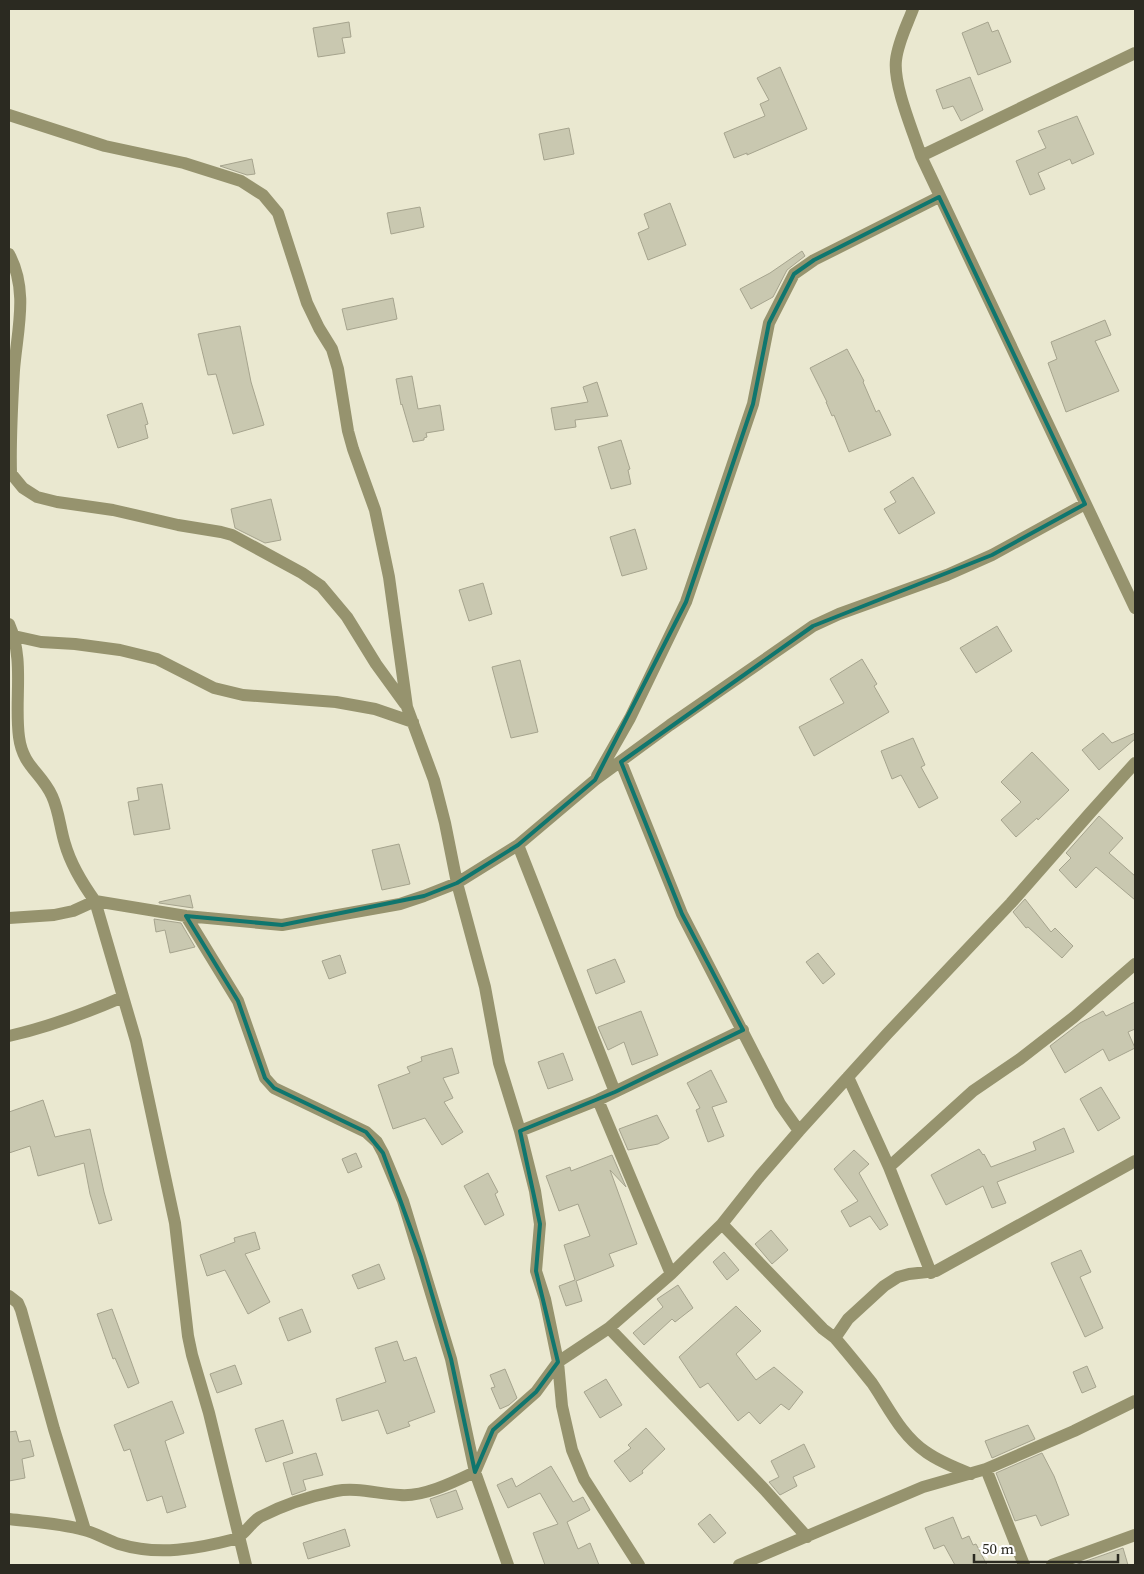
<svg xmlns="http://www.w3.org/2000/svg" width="1144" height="1574" viewBox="0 0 1144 1574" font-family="'Source Serif 4',serif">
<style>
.building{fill:#c9c8b0;stroke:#a6a48e}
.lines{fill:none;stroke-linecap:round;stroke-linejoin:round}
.minor{stroke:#96936e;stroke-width:12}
.marked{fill:none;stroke:#0f766e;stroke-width:4;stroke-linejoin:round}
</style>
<rect width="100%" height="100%" fill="#eae8d0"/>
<path class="building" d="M349,22L351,37L342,38L345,53L318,57L313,28Z
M988,22L992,32L998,30L1011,62L978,75L962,33Z
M780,67L807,129L747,155V153L734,158L724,133L765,116L760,104L769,100L757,78Z
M970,77L983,110L961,121L953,106L943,109L936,90Z
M1077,116L1094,154L1072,164L1070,159L1038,173L1045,189L1030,195L1016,161L1046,148L1038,131Z
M569,128L574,154L544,160L539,134Z
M252,159L255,174L247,175L220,166Z
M670,203L686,245L648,260L638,233L649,228L644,214Z
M420,207L424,227L391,234L387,213Z
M802,251L805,256L787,270L773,297L751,309L740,289L770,273Z
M393,298L397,319L347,330L342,309Z
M1105,320L1111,335L1095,341L1119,391L1066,412L1048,363L1057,359L1051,342Z
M240,326L251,382L264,425L233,434L216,374L208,375L198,334Z
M847,349L864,381L863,382L876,412L879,410L891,435L849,452L834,415L832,416L826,402H827L810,368Z
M412,376L418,409L440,405L444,430L426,433L427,437L424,438V440L413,442L402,404L401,405L396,379Z
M597,382L608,416L575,420L576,427L555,430L551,408L588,402L583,387Z
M142,403L148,424L145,425L148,438L118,448L107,415Z
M621,440L630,469L628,470L631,484L611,489L598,447Z
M913,477L935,513L899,534L884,509L896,502L890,492Z
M271,499L281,540L265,543L235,528L231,509Z
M635,529L647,569L622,576L610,537Z
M483,583L492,614L469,621L459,590Z
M997,626L1012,651L976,673L960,648Z
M862,659L877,684L874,686L889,712L814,756L799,727L844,703L830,679Z
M520,660L538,732L511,738L492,667Z
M1103,733L1112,743L1135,733V739L1099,770L1082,750Z
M913,738L925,765L921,767L938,798L919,808L901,775L892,779L881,751Z
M1032,752L1069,790L1038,820L1037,818L1016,837L1001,820L1021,802L1001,782Z
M162,784L170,829L134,835L128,802L139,800L137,788Z
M1099,816L1123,838L1109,853L1135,876V900L1096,867L1076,888L1059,870L1071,858L1066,853Z
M399,844L410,884L382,890L372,850Z
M190,895L193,908L159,903V902Z
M1025,899L1051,932L1055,928L1073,946L1062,958L1028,927L1026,928L1013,912Z
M154,919L181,923L195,947L170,953L165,930L156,932Z
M818,953L835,974L823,984L806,962Z
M340,955L346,973L329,979L322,961Z
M615,959L625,982L596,994L587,970Z
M1135,1002V1029L1128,1032L1135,1048L1109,1061L1103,1049L1065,1073L1050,1046L1080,1023L1103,1011L1106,1016Z
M641,1011L658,1055L632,1065L624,1042L608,1050L598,1027Z
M452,1048L459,1073L443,1078L453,1098L444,1102L463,1132L442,1145L425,1118L393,1129L378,1085L410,1073L407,1067L422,1061L421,1057Z
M563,1053L573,1080L548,1089L538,1062Z
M711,1070L727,1102L712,1107L724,1136L708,1142L696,1110L700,1108L687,1083Z
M1101,1087L1120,1118L1098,1131L1080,1099Z
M43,1100L55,1137L90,1129L104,1192L112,1220L99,1224L90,1194L84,1163L38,1176L30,1146L9,1153V1112Z
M657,1115L669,1138L658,1144L628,1150L619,1129Z
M1064,1128L1074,1152L997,1182L1006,1203L992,1208L983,1186L946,1205L931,1175L979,1149L983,1155L984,1154L991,1167L1036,1150L1033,1142Z
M854,1150L869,1164L859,1173L888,1225L880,1230L870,1216L850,1227L841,1211L858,1201L834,1169Z
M356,1153L362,1167L348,1173L342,1159Z
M612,1155L626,1187L610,1170L637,1244L609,1254L614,1266L576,1281L582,1301L566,1306L559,1286L575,1280L564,1245L590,1236L578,1204L559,1211L546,1176L570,1167L571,1171Z
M488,1173L498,1192L495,1194L504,1215L485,1225L464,1186Z
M771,1230L788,1250L772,1264L755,1244Z
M255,1232L260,1249L245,1254L270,1302L248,1314L225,1270L207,1276L200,1255L235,1242L234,1238Z
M1081,1250L1091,1272L1080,1277L1103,1328L1085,1337L1051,1263Z
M724,1252L739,1270L727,1280L713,1262Z
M379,1264L385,1279L358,1289L352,1275Z
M678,1285L693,1308L675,1322L672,1319L644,1345L633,1333L663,1307L657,1299Z
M736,1306L761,1331L736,1354L756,1380L774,1367L803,1392L789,1410L781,1404L760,1424L749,1412L738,1421L708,1383L700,1388L679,1357Z
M112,1309L139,1383L128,1388L115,1358L113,1359L97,1314Z
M302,1309L311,1332L288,1341L279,1318Z
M397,1341L404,1361L416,1357L435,1412L408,1422L410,1426L387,1434L378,1410L342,1421L336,1399L386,1382L375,1348Z
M235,1365L242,1384L217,1393L210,1374Z
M1087,1366L1096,1387L1082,1393L1073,1372Z
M505,1369L517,1398L509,1405L500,1409L491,1388L495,1387L490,1375Z
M606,1379L622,1405L600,1418L584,1392Z
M172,1401L184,1433L165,1441L186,1507L167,1513L162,1496L147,1501L130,1449L124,1451L114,1425Z
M283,1420L293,1453L266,1462L255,1429Z
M1028,1425L1035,1439L992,1458L985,1441Z
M646,1428L665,1449L642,1471L643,1473L630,1482L614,1461L631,1448L628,1445Z
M16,1431L19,1442L30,1440L34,1456L22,1459L25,1478L9,1481V1432Z
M804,1444L815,1467L793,1477L797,1486L780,1495L769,1482L779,1477L771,1461Z
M316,1453L323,1475L303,1480L306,1490L292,1495L283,1463Z
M1042,1453L1054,1476L1069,1515L1041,1526L1036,1515L1015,1521L996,1473Z
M551,1466L573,1502L583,1497L590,1510L567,1522L578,1549L590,1543L599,1565H545L533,1533L558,1524L540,1493L508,1508L497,1485L512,1478L516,1487Z
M456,1490L463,1509L437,1518L430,1499Z
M710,1514L726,1533L714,1543L698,1524Z
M953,1517L962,1539L969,1536L973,1545L976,1544L987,1565H955L944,1545L934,1549L925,1528Z
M345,1529L350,1546L308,1559L303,1543Z
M1123,1548L1128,1565H1075Z"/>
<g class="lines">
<path class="minor" d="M913,9C907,25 898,42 896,60C893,85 913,131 921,156L1135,608
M9,115L105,146L184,163L241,181L263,195L278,213L307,303L319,328L332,349L338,369L348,431L353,449L375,510L389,577L407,707L434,780L445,823L457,883L485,987L499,1063L520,1131L535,1191L540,1224L536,1271L545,1299L558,1362L562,1406L572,1450L584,1479L639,1565
M921,156L1135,53
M9,254C29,291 17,331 14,370C12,405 10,439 11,473
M9,471L23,488L37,497L57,502L113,510L178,525L221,532L232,535L302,573L321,586L347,617L376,664L405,704
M9,624C25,660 14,700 19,737C23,767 41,772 52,796C59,811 60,828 65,844C71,865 82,883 95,901L136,1041L175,1223L188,1336L192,1355L209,1413L246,1565
M14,636L41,642L75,644L120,650L157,659L214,688L243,695L336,702L375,709L413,722
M621,762L682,914L780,1104L799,1131
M597,776L630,718L686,602L753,404L769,323L794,274L814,260L939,197
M518,845L615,1092
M186,916L238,1001L265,1078L274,1088L366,1132L377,1142L383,1153L403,1201L451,1359L475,1472L508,1565
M9,918L54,915L73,911L95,901L186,916L282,925L400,904L424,896L457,883L518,845L595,780L670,725L813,626L839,614L947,575L992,555L1085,504
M9,1036C49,1027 86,1013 123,997
M848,1077L889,1167L931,1273
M598,1100L671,1274
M520,1131L598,1100L743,1030
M889,1167L973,1091L1020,1059L1074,1017L1135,964
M722,1224L823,1329L835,1338L848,1319L884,1286L898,1277L909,1274L936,1271L1135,1161
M9,1296L18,1303L21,1310L54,1429L85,1530
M609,1328L764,1489L807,1537
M835,1338C848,1353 860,1368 872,1383C889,1408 901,1435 926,1452C940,1462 956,1468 971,1474
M986,1469L1024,1565
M9,1519C34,1522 59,1523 84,1530C96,1533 107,1540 119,1544C158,1556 197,1549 235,1539C244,1536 251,1522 260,1517C283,1505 311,1496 336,1491C357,1487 378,1494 400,1495C424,1497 454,1482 475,1472L493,1430L536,1392L558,1362L609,1328L671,1274L722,1224L760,1176L799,1131L887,1034L1011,903L1090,813L1135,763
M739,1565L923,1487L986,1469L1074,1431L1135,1401
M1052,1565L1135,1535"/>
</g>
<path class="marked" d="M939,197L1085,504L992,555L813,626L621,762L682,914L743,1030L615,1092L520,1131L540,1224L536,1271L558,1362L536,1392L493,1430L475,1472L451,1359L421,1257L383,1153L366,1132L274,1088L265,1078L238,1001L186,916L282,925L424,896L457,883L518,845L595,780L686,602L753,404L769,323L794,274L814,260Z"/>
<rect width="1144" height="1574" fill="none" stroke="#2b2a21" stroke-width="20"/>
<path d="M974 1554v8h144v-8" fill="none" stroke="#2b2a21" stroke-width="2.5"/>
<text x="982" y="1554" font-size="15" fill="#2b2a21" stroke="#ffffff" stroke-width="4" paint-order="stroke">50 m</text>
</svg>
